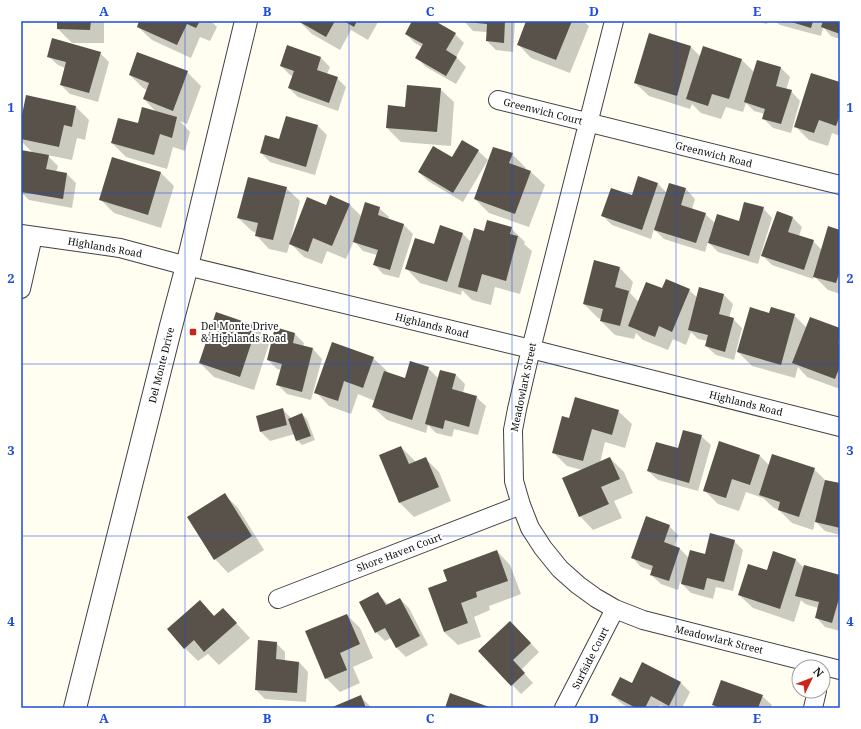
<svg xmlns="http://www.w3.org/2000/svg" width="861" height="729" viewBox="0 0 861 729" font-family="'Noto Serif',serif">
<style>
.shadow{fill:#0003}
.building{fill:#59524a}
.lines{fill:none;stroke-linecap:round;stroke-linejoin:round}
.minor-casing{stroke:#424242;stroke-width:20}
.tertiary-casing{stroke:#424242;stroke-width:24}
.minor{stroke:#fff;stroke-width:18}
.tertiary{stroke:#fff;stroke-width:22}
.grid{fill:none;stroke:#1d4ed8;stroke-width:1;stroke-opacity:0.55}
.poi-dot{fill:#cc261a;stroke:#fff;stroke-width:1.5}
.labels{text-anchor:middle;dominant-baseline:central;stroke-width:4;stroke-linejoin:round;paint-order:stroke}
.street-label{font-size:10px;fill:#0f0f0f;stroke:#fff}
.poi-label{font-size:10px;fill:#0f0f0f;stroke:#fff;text-anchor:start}
.neatline{fill:none;stroke:#1d4ed8;stroke-width:1.5}
.grid-label{font-size:13px;text-anchor:middle;font-weight:bold;fill:#1d4ed8}
</style>
<rect width="100%" height="100%" fill="#fffef1"/>
<path class="shadow" d="M58,21H104V43H72L58,29Z
M140,21H211L217,27L210,41L200,37L191,58L152,40L138,27Z
M299,21H377L378,22L368,40L351,30L340,50L312,34Z
M413,21H433L455,34L464,43L456,57L466,67L456,84L426,67L417,58L422,47L415,43L406,34Z
M464,21H515L513,52L496,50L487,41V32L473,31Z
M527,21H541L546,23L547,21H583L589,26L570,73L531,58L518,44Z
M756,21H768L767,24Z
M775,21H840V39L831,36L823,27L821,36L780,25Z
M691,47L701,57L704,47L742,60L754,72L757,61L781,68L790,77L786,90L791,91L800,101L791,133L773,128L763,118L765,114L754,111L746,103L743,112L726,107L721,119L701,113L692,104L690,109L649,96L635,83Z
M100,53L109,62L98,102L70,94L61,85L65,68L58,65L48,56Z
M321,58L330,67L327,74L337,78L346,87L338,111L298,97L289,88L293,76L290,75L281,66Z
M187,72L201,86L187,124L180,121L190,132L185,151L173,147L167,169L126,157L112,143L138,125L157,113L144,99L147,90L143,88L130,75Z
M840,84V136L832,133L828,146L809,140L795,126Z
M440,89L454,102L451,146L401,142L387,128Z
M76,107L89,120L85,140L77,138L72,160L47,155L58,166L56,172L67,174L76,183L72,208L29,200L21,192V151L34,154L21,141V125Z
M318,126L327,135L315,175L270,162L261,153L280,140Z
M478,151L488,160L463,202L428,181L419,172L452,158Z
M512,154L526,168L525,169L531,172L545,185L529,227L489,213L475,199Z
M160,172L174,186L161,228L114,213L100,199Z
M658,184L667,193L669,184L686,189L695,199L692,209L705,214L715,223L739,222L763,208L772,218L758,264L718,252L708,242L705,252L664,239L654,229L651,239L612,225L603,216L632,196Z
M286,188L300,201L291,238L292,239L327,206L349,204L362,217L379,208L389,217L388,220L403,224L413,234L399,278L383,274L374,264L377,255L363,251L354,241L346,259L327,251L322,264L304,257L290,243L287,253L269,249L256,235V233L252,231L238,218Z
M777,212L793,218L802,227L799,236L813,241L822,250L840,231V294L828,290L814,276L813,279L772,265L763,256Z
M511,228L525,242L524,244L532,251L520,294L495,287L491,305L472,300L462,290L461,295L420,283L407,269L435,245L462,233L471,242Z
M620,268L633,282L630,293L639,302L663,289L689,290L698,298L724,295L733,304L729,318L733,319L742,328L734,360L716,355L706,346L708,341L698,339L691,332L686,345L673,339L668,350L643,340L636,333L634,339L615,335L601,321L602,319L598,318L584,304Z
M770,314L794,315L807,328L840,329V389L807,377L798,367L795,378L752,366L738,352Z
M256,327L270,341L254,390L214,377L200,363Z
M295,334L304,343L303,347L313,349L322,359L311,400L287,394L278,385L281,370L277,369L268,360Z
M373,358L387,371V373L405,379L428,368L438,378L456,375L465,384L463,393L476,397L486,406L478,435L454,429L452,437L436,433L428,425L426,433L387,420L373,407L375,401L358,394L351,414L329,406L316,392Z
M283,410L291,418L302,414L307,419L315,440L302,445L297,440L295,434L270,441L261,432L257,417Z
M618,411L632,424L625,448L605,442L600,463L610,458L624,472L633,493L614,501L622,518L593,530L580,516L582,470L567,466L553,452L570,419Z
M701,436L711,445L698,491L658,480L648,471L679,450Z
M401,447L416,462L425,458L439,472L451,501L414,517L400,503L380,455Z
M760,456L770,466L814,469L826,481L840,484V535L825,531L815,521L813,530L792,523L779,510L774,508L763,498L746,492L739,511L718,504L704,490Z
M225,495L238,508L264,550L228,573L215,559Z
M669,526L678,535L674,547L680,549L689,558L705,555L734,541L743,550L733,591L716,587L713,599L691,593L680,582L678,590L661,584L651,575L653,571L641,567L632,557Z
M497,551L510,565L521,594L489,606L490,610L474,617L481,637L458,645L444,632L448,582Z
M773,553L796,560L804,568L840,576V631L825,627L816,617L818,608L805,604L801,600L794,622L753,608L739,595L767,571Z
M378,594L389,605L400,599L409,608L428,645L406,657L397,648L391,638L385,641L376,632Z
M200,602L215,617L223,609L250,638L219,665L208,654L198,661L185,648Z
M347,615L360,628L373,658L353,667L360,683L340,692L326,678Z
M519,631L539,652L521,670L533,683L521,694L480,651Z
M276,643L285,652V661L299,662L308,672L306,702L265,699L256,690Z
M642,664L681,683L690,692L682,708H667L660,705L659,708H629L622,704L612,695L632,684Z
M762,696L772,705L770,708H716L713,704Z
M361,697L370,706L371,708H332Z"/>
<path class="building" d="M57,21H91L90,30L57,29Z
M139,21H200L196,28L187,24L177,45L137,27Z
M298,21H335L326,37Z
M344,21H357L354,27Z
M412,21H435L456,33L446,50L457,57L446,76L415,58L423,44L405,34Z
M467,21H505L504,43L486,41L487,24L467,22Z
M526,21H543L546,22V21H572L556,60L517,45Z
M788,21H813L811,28Z
M823,21H840V34L821,27Z
M649,33L691,46L677,96L634,83Z
M52,38L101,52L89,93L60,85L66,62L47,57Z
M287,45L321,57L317,70L338,77L329,103L288,88L294,71L280,66Z
M703,46L742,59L729,99L712,94L708,106L686,99Z
M137,52L188,71L173,111L143,99L149,83L129,75Z
M757,60L781,67L776,86L792,90L781,124L762,119L765,109L744,102Z
M811,73L840,82V115L836,126L819,120L814,133L794,127Z
M407,85L441,88L437,132L386,128L388,105L405,107Z
M26,95L76,106L72,127L64,125L59,147L21,139V120Z
M142,107L177,117L172,138L160,134L154,155L111,143L118,118L138,123Z
M286,116L318,125L306,167L260,153L265,135L279,139Z
M462,140L479,150L453,193L418,172L433,146L452,157Z
M493,147L513,153L509,163L531,171L515,214L474,199Z
M21,150L49,155L46,169L67,173L63,199L21,192V176L22,170H21Z
M112,157L161,172L148,215L99,200Z
M638,176L658,183L642,230L601,216L611,188L632,195Z
M248,177L287,187L273,240L255,236L258,223L237,218Z
M669,183L686,188L681,205L706,213L696,243L654,230Z
M330,195L350,204L332,246L313,238L308,252L289,244L307,197L326,205Z
M365,202L380,207L378,215L404,224L390,270L373,265L378,250L353,242Z
M744,202L764,207L749,256L708,243L717,214L739,221Z
M777,211L793,217L788,232L814,240L804,270L761,256Z
M487,220L512,227L510,234L518,236L506,281L482,274L477,292L458,287L474,228L484,231Z
M440,225L463,233L447,282L405,269L415,238L434,244Z
M828,226L840,230V271L836,283L813,277Z
M594,260L620,267L615,287L629,291L620,326L600,321L603,309L583,304Z
M666,279L690,289L672,332L659,326L655,337L628,326L646,282L662,288Z
M699,287L724,294L719,314L734,318L725,352L705,346L708,335L688,330Z
M750,307L769,313L771,307L795,314L781,365L737,352Z
M216,312L257,326L240,377L199,363Z
M810,317L840,328V337L838,343L840,344V366L835,379L792,363Z
M275,327L295,333L293,343L313,348L302,392L276,385L282,364L267,360Z
M332,342L374,357L363,388L344,381L338,401L314,393Z
M410,361L429,367L412,420L372,407L384,371L405,378Z
M440,370L456,374L452,389L477,396L469,427L445,420L443,429L425,424Z
M575,397L619,410L612,435L592,429L583,461L552,453L562,416L569,418Z
M283,408L287,425L260,432L256,416Z
M302,413L311,436L296,441L288,419Z
M683,430L702,435L689,483L647,471L656,442L678,448Z
M719,441L760,455L750,485L732,479L726,498L703,491Z
M401,446L409,464L426,457L439,487L399,503L379,455Z
M772,454L815,468L799,517L778,510L780,502L759,495Z
M610,457L620,479L601,487L609,504L579,517L562,478Z
M825,480L840,483V528L815,522Z
M225,493L252,536L214,560L187,517Z
M646,516L670,525L664,542L680,548L669,581L650,575L653,566L631,558Z
M710,533L735,540L724,582L707,578L704,590L681,584L690,550L705,554Z
M497,550L508,581L476,592L477,597L461,603L468,623L444,632L428,588L447,581L443,570Z
M773,551L796,559L780,609L738,595L748,564L767,570Z
M804,565L840,575V595L832,623L815,618L819,602L795,596Z
M378,592L386,605L400,598L420,636L396,648L385,628L375,633L359,602Z
M200,600L214,616L223,608L237,623L204,652L194,640L184,649L167,629Z
M347,614L360,644L340,653L347,670L325,679L305,631Z
M510,621L531,643L513,660L525,673L511,686L478,651Z
M258,640L277,642L276,659L299,662L297,693L255,690Z
M642,662L681,682L669,706L651,696L645,708H636L611,695L620,677L632,683Z
M721,680L763,695L758,708H721L712,705Z
M450,693L492,708H445Z
M361,695L366,708H330Z"/>
<g class="lines">
<defs>
<path id="minor" d="M614,21L531,349L517,409L513,430L514,481L521,505L530,528L543,548L560,569L578,585L596,598L615,609L643,620L840,670
M498,100L840,185
M21,234L120,248L187,266L531,349L840,427
M21,289L33,236
M278,599L521,505
M564,708L615,609
M813,708L817,691"/>
<path id="tertiary" d="M75,708L171,326L187,266L246,21"/>
</defs>
<use href="#minor" class="minor-casing"/>
<use href="#tertiary" class="tertiary-casing"/>
<use href="#minor" class="minor"/>
<use href="#tertiary" class="tertiary"/>
</g>
<path class="grid" d="M185,21V708M349,21V708M512,21V708M676,21V708M21,193H840M21,364H840M21,536H840"/>
<rect class="poi-dot" x="189" y="328" width="8" height="8" rx="2"/>
<g class="labels">
<g class="street-label">
<text transform="translate(543 111) rotate(14)">Greenwich Court</text>
<text transform="translate(714 154) rotate(14)">Greenwich Road</text>
<text transform="translate(105 247) rotate(10)">Highlands Road</text>
<text transform="translate(432 325) rotate(14)">Highlands Road</text>
<text transform="translate(161 365) rotate(-76)">Del Monte Drive</text>
<text transform="translate(523 387) rotate(-78)">Meadowlark Street</text>
<text transform="translate(746 403) rotate(14)">Highlands Road</text>
<text transform="translate(399 552) rotate(-21)">Shore Haven Court</text>
<text transform="translate(719 639) rotate(14)">Meadowlark Street</text>
<text transform="translate(590 658) rotate(-63)">Surfside Court</text>
</g>
<g class="poi-label">
<text x="201" y="326">Del Monte Drive<tspan x="201" dy="12">&amp; Highlands Road</tspan></text>
</g>
</g>
<rect width="861" height="729" fill="none" stroke="#ffffff" stroke-width="44"/>
<g transform="translate(811 679) rotate(47)"><circle r="19" fill="#ffffff" stroke="#9f9f9f"/>
<path d="M0-3L7 15L0 10L-7 15Z" fill="#cc261a"/>
<text y="-6" font-size="11" font-weight="bold" text-anchor="middle" fill="#0f0f0f">N</text>
</g>
<rect x="22" y="22" width="817" height="685" class="neatline"/>
<g class="grid-label">
<text x="104" y="16">A</text>
<text x="267" y="16">B</text>
<text x="430" y="16">C</text>
<text x="594" y="16">D</text>
<text x="757" y="16">E</text>
<text x="11" y="112">1</text>
<text x="850" y="112">1</text>
<text x="11" y="283">2</text>
<text x="850" y="283">2</text>
<text x="11" y="455">3</text>
<text x="850" y="455">3</text>
<text x="11" y="626">4</text>
<text x="850" y="626">4</text>
<text x="104" y="723">A</text>
<text x="267" y="723">B</text>
<text x="430" y="723">C</text>
<text x="594" y="723">D</text>
<text x="757" y="723">E</text>
</g>
</svg>
